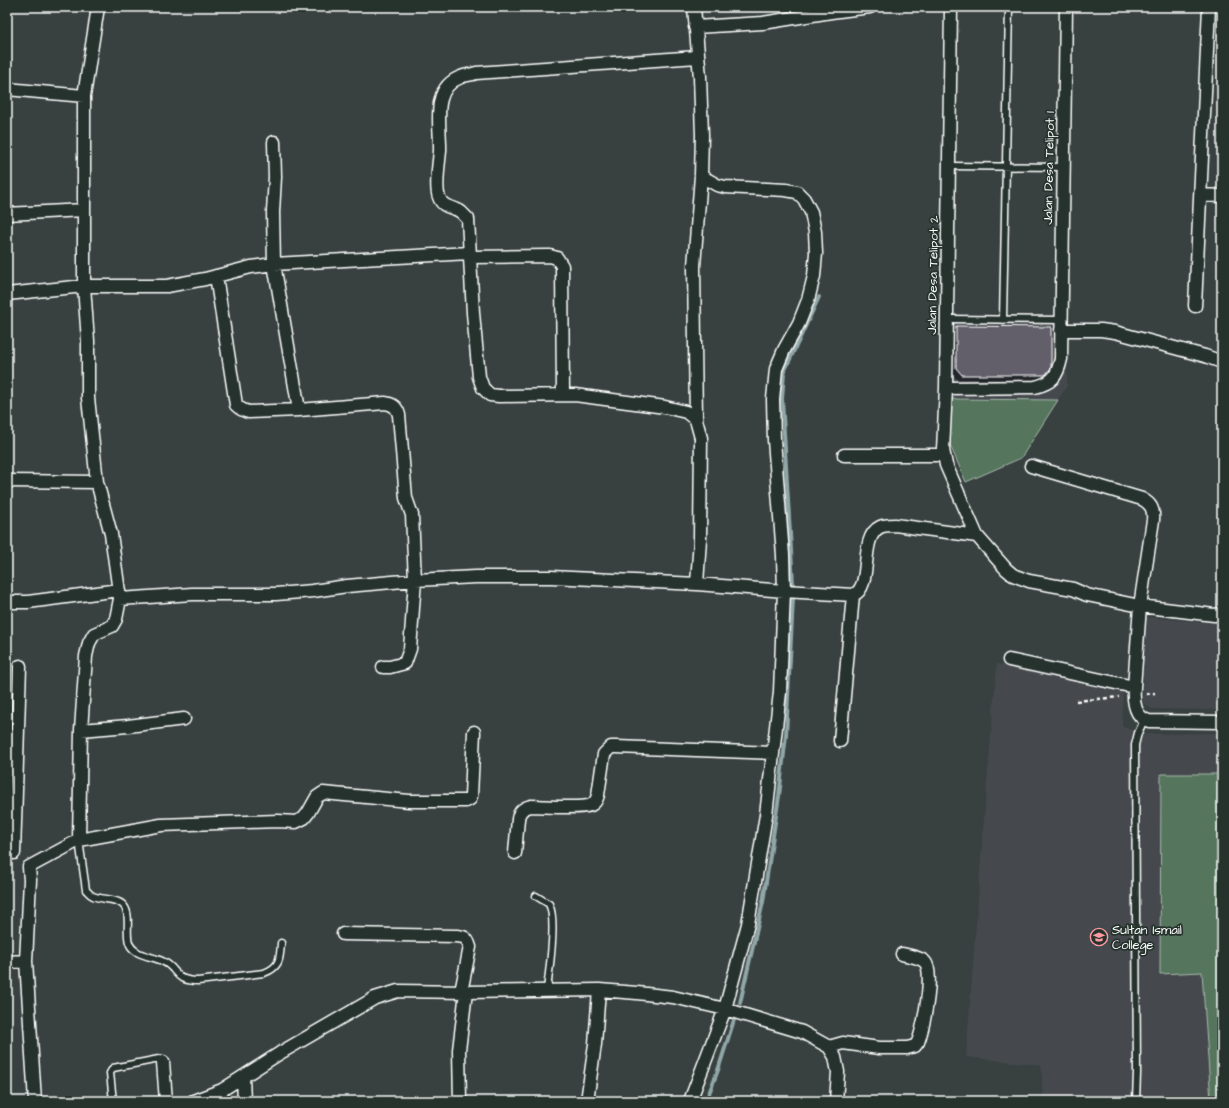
<svg xmlns="http://www.w3.org/2000/svg" width="1229" height="1108" viewBox="0 0 1229 1108" font-family="'Architects Daughter',sans-serif">
<style>
.built{fill:#45494d}
.green{fill:#55745d;stroke:#aabaae}
.shadow{fill:#0007}
.lines{fill:none;stroke-linecap:round;stroke-linejoin:round}
.stream{stroke:#91a7a8;stroke-width:4}
.building{fill:#625f6b;stroke:#fff}
.service-casing{stroke:#fff;stroke-width:9}
.minor-casing{stroke:#fff;stroke-width:15}
.path{stroke:#fff;stroke-width:2.5;stroke-dasharray:4 3;stroke-linecap:butt}
.service{stroke:#26332d;stroke-width:6}
.minor{stroke:#26332d;stroke-width:12}
.labels{text-anchor:middle;dominant-baseline:central;stroke-width:3.5;stroke-linejoin:round;paint-order:stroke}
.street-label{font-size:13px;fill:#fff;stroke:#26332d}
.poi-label{font-size:13px;fill:#fff;stroke:#26332d;text-anchor:start}
</style>
<rect width="100%" height="100%" fill="#384040"/>
<filter id="ink" filterUnits="userSpaceOnUse"><feTurbulence type="fractalNoise" baseFrequency=".025" numOctaves="2"/><feDisplacementMap in="SourceGraphic" scale="8" xChannelSelector="R" yChannelSelector="G"/><feConvolveMatrix kernelMatrix="1 2 1 2 8 2 1 2 1" color-interpolation-filters="sRGB"/></filter>
<g filter="url(#ink)">
<path class="built" d="M952,315L1068,317L1067,386L1058,400L951,399Z
M1145,617L1222,624V710L1152,709L1143,703L1144,622Z
M997,664L1123,689L1122,726L1142,735L1148,734L1222,733V1101H1043L1041,1065L966,1057L984,818Z"/>
<path class="green" d="M951,399L1058,400L1021,458L966,482L950,445Z
M1161,774H1222V1101H1211L1202,972L1160,974Z"/>
<path class="shadow" d="M957,327L1044,374L1039,380L957,379L952,374V332Z"/>
<g class="lines">
<path class="stream" d="M793,584L782,399L784,372L819,297
M740,1003L763,902L779,796L786,735L793,599
M706,1101L718,1070L734,1020"/>
</g>
<path class="building" d="M956,326L1051,327V368L1045,375H962L956,368Z"/>
<g class="lines">
<defs>
<path id="service" d="M949,166L1063,167
M947,319L1061,320
M1003,320L1009,7
M79,840L86,890C88,892 90,895 93,896C102,900 115,898 122,904C133,913 124,935 130,945C136,956 152,956 162,961C179,968 172,981 198,981L264,973C280,967 280,959 281,943
M536,896L549,904C557,920 549,971 547,990
M113,1101L110,1073L113,1068L159,1059L163,1062
M1136,1101L1137,1073L1135,745L1138,733L1144,720"/>
<path id="minor" d="M98,7L84,96V286H167L205,279L251,267L274,264L469,253
M694,7L700,77L702,135L701,176L694,266L696,420
M951,7L946,388L943,450L946,465L977,536L1006,569L1013,575L1029,581L1073,589L1087,595L1140,606L1214,615L1222,614
M695,27L763,23L831,12L870,7
M7,89L84,96
M274,142L275,177L273,212L274,264L299,410L385,403C393,404 397,407 399,415L406,498L412,515L415,580L410,649L405,663L390,667H383
M1200,195L1222,196
M7,214L84,210
M470,257L550,256L557,258L562,266L563,395
M216,276L236,405C240,409 243,411 249,412L299,410
M7,294L84,286L88,341V398L97,482L111,534L120,599L116,619L112,626L94,634L89,643L86,656L81,730L79,840L29,867L30,880L26,961L35,1101
M1195,306L1209,7
M1061,330H1101L1115,332L1205,356L1222,362
M946,388L1035,387C1052,383 1057,377 1061,359L1066,7
M844,455H944
M1031,466L1142,499C1151,504 1154,509 1153,520L1140,606L1134,687C1133,701 1134,717 1149,721L1222,722
M7,481L97,482
M697,584L700,539L701,438L696,420L686,412L665,407L575,395L499,396L490,395L483,388L479,377L473,313L468,219C466,217 463,214 461,212C453,206 443,209 439,197C435,188 439,162 440,151C441,126 430,88 461,77C465,75 471,75 476,73L697,57
M120,599L192,594H276L313,591L347,586L415,580L476,577H551L697,584L784,591L853,595C874,587 858,538 880,527C884,525 890,525 895,525L977,536
M7,602H28L119,590
M1009,660L1134,687
M81,730L128,726L184,719
M840,741L853,595
M79,840L161,825L278,821L296,822L304,818L308,813L317,797L323,793L409,801H466L470,799L471,796L474,732
M14,853L20,666
M515,853L518,819C519,811 523,808 531,806C542,806 583,809 591,805C595,803 597,799 598,795L604,754L611,747H616L773,753
M343,934L456,936C465,937 467,937 470,947L461,992
M7,962L26,961
M829,1047L843,1043L879,1048H907L915,1046L918,1042C923,1029 935,972 925,962C920,957 909,956 902,954
M163,1062L166,1101
M243,1077L244,1101
M193,1101L222,1090L280,1053L375,998L398,991L466,992L599,990L637,993L673,997L725,1009L748,924L766,815L780,692L784,591L783,555L774,440L773,399L776,369L784,350L799,323L808,300L814,276L816,253L815,232L811,212L804,199L797,192L786,190L725,187L717,185L701,176
M460,1101L459,1050L466,992
M587,1101L595,1044L599,990
M690,1101L725,1009L802,1032L829,1047L835,1057L838,1072L836,1101"/>
</defs>
<use href="#service" class="service-casing"/>
<use href="#minor" class="minor-casing"/>
<path class="path" d="M1146,694L1155,693
M1076,701L1119,697"/>
<use href="#service" class="service"/>
<use href="#minor" class="minor"/>
</g>
</g>
<defs>
<symbol id="school-ring" viewBox="-11 -11 22 22"><circle r="9.5" fill="#26332d" stroke="#ff9aa2" stroke-width="1.5"/><path d="M0-5L7-2L0 1L-7-2ZM-4 1L0 2.5L4 1V4Q0 6-4 4Z" fill="#ff9aa2"/></symbol>
</defs>
<g fill-rule="evenodd">
<use href="#school-ring" x="1089" y="927" width="20" height="20"/>
</g>
<g class="labels">
<g class="street-label">
<text transform="translate(1049 168) rotate(-89)">Jalan Desa Telipot 1</text>
<text transform="translate(933 275) rotate(-89)">Jalan Desa Telipot 2</text>
</g>
<g class="poi-label">
<text x="1112" y="930">Sultan Ismail<tspan x="1112" dy="15">College</tspan></text>
</g>
</g>
<rect width="1229" height="1108" fill="none" stroke="#26332d" stroke-width="24"/>
<rect x="12" y="12" width="1205" height="1084" fill="none" stroke="#fff" stroke-width="1.5" filter="url(#ink)"/>
</svg>
